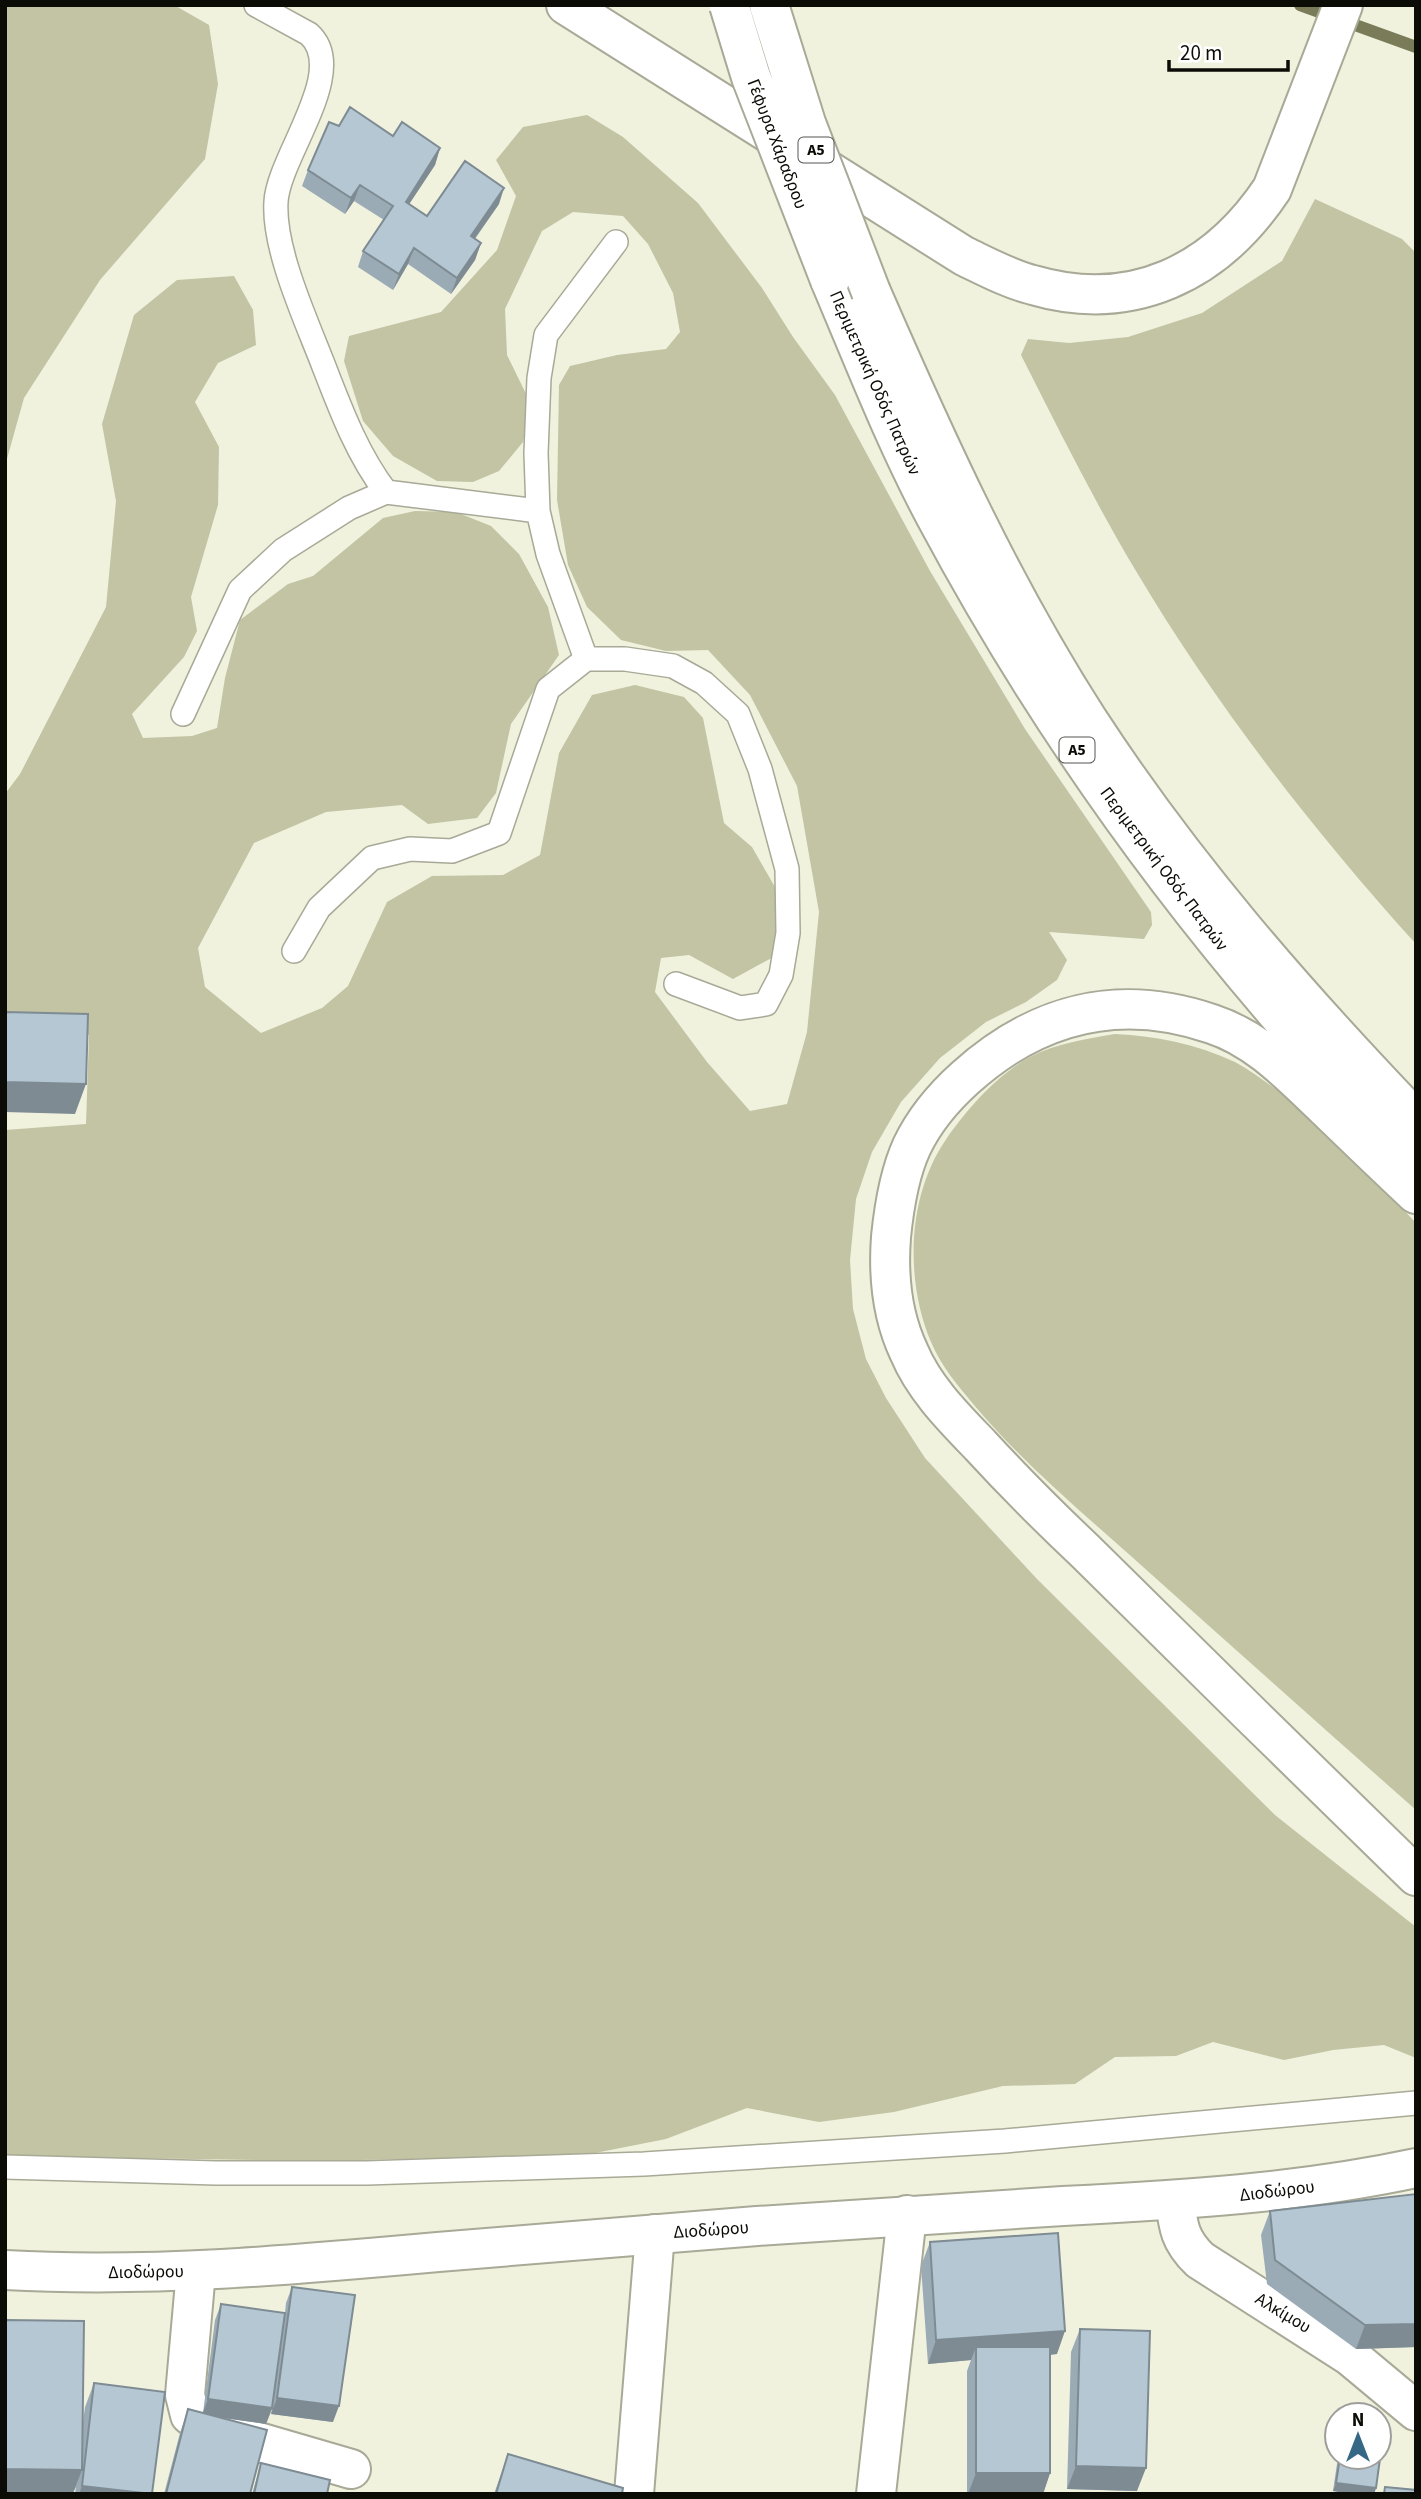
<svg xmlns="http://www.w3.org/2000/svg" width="1421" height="2499" viewBox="0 0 1421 2499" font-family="'Source Sans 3',sans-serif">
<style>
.green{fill:#c2c4a4}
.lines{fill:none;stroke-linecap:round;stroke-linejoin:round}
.stream{stroke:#7a7b58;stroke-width:12}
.service-casing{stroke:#a8a996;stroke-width:26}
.minor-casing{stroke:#a8a996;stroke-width:42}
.tertiary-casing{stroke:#a8a996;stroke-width:42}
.secondary-casing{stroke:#a8a996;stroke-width:42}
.motorway-casing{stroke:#a8a996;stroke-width:42}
.service{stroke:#fff;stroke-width:23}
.minor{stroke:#fff;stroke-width:38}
.tertiary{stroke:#fff;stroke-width:38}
.secondary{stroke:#fff;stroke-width:38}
.motorway{stroke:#fff;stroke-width:38}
.motorway-bridge-casing{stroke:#a8a996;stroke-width:42;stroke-linecap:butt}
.motorway-bridge{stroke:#fff;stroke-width:38}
.wall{fill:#9babb5}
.shaded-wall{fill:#7e8b93}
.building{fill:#b4c7d2;stroke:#7e8b93;stroke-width:2}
.labels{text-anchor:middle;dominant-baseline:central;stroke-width:6;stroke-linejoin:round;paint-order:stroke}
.shield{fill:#fff;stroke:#555551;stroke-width:2}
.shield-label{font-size:16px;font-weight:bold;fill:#0c0c06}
.street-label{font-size:18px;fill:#0c0c06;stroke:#fff}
</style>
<rect width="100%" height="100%" fill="#f0f2de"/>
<path class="green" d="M5,5H174L209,25L218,84L205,159L100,280L24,398L5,466Z
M587,115L623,137L698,203L762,288L793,337L835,395L930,571L1025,729L1151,912L1152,925L1144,939L1049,932L1067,960L1057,980L1026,1002L986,1022L940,1058L901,1102L872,1152L856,1199L850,1260L853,1309L866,1359L886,1398L925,1458L1037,1579L1275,1815L1416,1927V2058L1384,2045L1333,2050L1284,2060L1213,2042L1176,2056L1115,2057L1075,2084L1003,2086L894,2112L819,2122L747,2108L666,2139L585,2155L316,2161L5,2156V1130L86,1124L89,1035L5,1032V794L20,774L106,607L116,501L102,424L134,315L177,280L234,276L253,310L256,345L218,363L195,402L219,447L218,505L191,597L197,631L184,657L132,714L143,738L192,736L217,728L225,678L240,620L288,584L313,576L383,518L415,511L456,512L491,526L519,554L548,607L559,655L511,724L496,793L477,818L428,824L402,805L326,812L254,843L198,948L205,987L261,1033L322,1008L348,986L387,902L432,876L503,875L540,855L559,753L592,695L635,685L684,697L703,718L724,823L752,847L779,894L777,955L733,979L689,955L661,958L655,992L707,1062L750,1111L787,1104L807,1032L819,912L797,786L750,695L708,650L666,651L621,640L587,607L568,565L557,500L559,385L570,366L617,355L666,349L680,332L673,293L648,244L623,216L573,212L542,231L505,309L507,355L531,404L523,442L499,471L473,482L437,481L393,456L363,421L344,361L349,336L441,312L497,250L516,196L496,160L523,127Z
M1315,199L1402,239L1416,253V944C1312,829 1215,704 1136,571C1094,501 1058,428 1021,355L1028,339L1069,343L1128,337L1202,313L1282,261Z
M1115,1034C1157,1036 1196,1044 1235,1062C1252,1071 1268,1084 1284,1095C1333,1133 1374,1178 1416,1223V1810C1321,1726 1227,1642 1132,1557C1078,1509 1021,1461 974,1405C958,1386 941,1366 931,1342C905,1281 907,1197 945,1141C966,1110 997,1075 1030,1057C1056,1043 1087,1039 1115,1034Z"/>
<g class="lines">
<path class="stream" d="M1300,5L1416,47"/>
<defs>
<path id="service" d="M256,5L309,34C350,71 278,157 276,202C273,249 306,320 323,364C340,408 357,454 386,492L538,511L548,554L586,659L548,689L499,833L452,851L410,849L372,858L319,908L294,951
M538,511L536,453L539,378L546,335L616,242
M586,659H625L673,666L704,683L738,714L760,769L787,869L788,933L781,975L766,1004L740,1008L676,984
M183,714L240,590L283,550L349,508L386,492
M5,2167L216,2173H367L644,2164L1005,2141L1416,2103"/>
<path id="minor" d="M1175,2200C1178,2227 1180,2241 1200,2260L1350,2356L1416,2411
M196,2271L185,2395L190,2415L207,2427L351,2469
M634,2494L655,2234
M876,2494L907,2215"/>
<path id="tertiary" d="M5,2270C150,2278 294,2265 438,2252C545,2243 651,2234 757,2226C859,2219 961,2212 1063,2206C1181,2200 1299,2193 1416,2168"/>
<path id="secondary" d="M566,5L964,256C987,267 1009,279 1033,285C1132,314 1216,273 1272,189L1343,5"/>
<path id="motorway" d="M830,280C864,360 896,443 937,519C1031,695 1146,861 1276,1012C1320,1063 1369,1111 1416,1160
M871,292C935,439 1001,585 1088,720C1183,866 1296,995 1416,1120
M1416,1194C1385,1165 1355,1136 1325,1107C1290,1074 1258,1039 1212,1024C1119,992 1037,1013 965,1078C945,1096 924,1121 912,1146C899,1174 894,1207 891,1237C888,1277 892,1316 909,1352C924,1388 953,1417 980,1445C1014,1482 1049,1517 1085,1551C1195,1660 1305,1768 1416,1876"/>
</defs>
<use href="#service" class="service-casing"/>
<use href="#minor" class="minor-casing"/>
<use href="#tertiary" class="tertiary-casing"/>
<use href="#secondary" class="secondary-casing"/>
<use href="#motorway" class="motorway-casing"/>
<use href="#service" class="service"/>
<use href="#minor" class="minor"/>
<use href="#tertiary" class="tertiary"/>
<use href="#secondary" class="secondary"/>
<use href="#motorway" class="motorway"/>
<defs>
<path id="motorway-bridge" d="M729,5L751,77L830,280
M769,5L806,123L871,292"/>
</defs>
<use href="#motorway-bridge" class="motorway-bridge-casing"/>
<use href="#motorway-bridge" class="motorway-bridge"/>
</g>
<path class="wall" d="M339,126L393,136L440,148L435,165L409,204L427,216L499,204L475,239L481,243L475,260L451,294L408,264L393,290L358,267L363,251L384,220L354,201L345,214L302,186L308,170Z
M1416,2194V2347L1356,2349L1267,2284L1261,2235L1270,2211Z
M930,2242L1057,2354L1050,2355V2473L1043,2494H967V2371L971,2360L928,2364L921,2266Z
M292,2287L333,2422L271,2414L272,2409L266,2424L223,2418L250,2494H164L180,2433L188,2409L203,2413L215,2320L221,2304L285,2313L286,2303Z
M1080,2329L1137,2491L1067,2489L1071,2352Z
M94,2383L152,2494H75L76,2487L73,2493L85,2407Z
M508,2454L622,2494H494Z
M1338,2457H1379L1376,2488L1374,2494H1352L1333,2491Z
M261,2463L327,2494H252Z"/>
<path class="shaded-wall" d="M440,148L435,165L400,218L406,202Z
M360,185L354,201L345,214L351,198Z
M504,188L499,204L465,252L471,236Z
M481,243L475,260L451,294L457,278Z
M414,248L408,264L393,290L399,274Z
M5,1082L86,1084L75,1114L5,1112Z
M1416,2324V2347L1356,2349L1365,2325Z
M1065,2331L1057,2354L976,2360V2347L971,2360L928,2364L936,2340Z
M277,2398L339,2406L333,2422L271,2414Z
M208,2399L272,2408L266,2424L202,2415Z
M1076,2466L1146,2468L1137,2491L1067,2489Z
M5,2469L82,2470L73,2493L5,2492Z
M976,2473H1050L1043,2494H968Z
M1336,2483L1376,2488L1374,2494H1352L1333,2491Z
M82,2486L148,2494H79Z"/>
<path class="building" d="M350,107L393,136L402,122L440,148L406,202L427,216L465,161L504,188L471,236L481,243L457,278L414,248L399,274L363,251L393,206L360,185L351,198L308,170L329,122L339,126Z
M5,1012L88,1014L86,1084L5,1082Z
M1416,2194V2324L1365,2325L1275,2260L1270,2211Z
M1058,2233L1065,2331L936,2340L930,2242Z
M292,2287L355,2295L339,2406L277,2398Z
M221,2304L285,2313L272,2408L208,2399Z
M5,2320L84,2321L82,2470L5,2469Z
M1080,2329L1150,2331L1146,2468L1076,2466Z
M976,2347H1050V2473H976Z
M94,2383L165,2392L152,2494L82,2486Z
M188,2409L267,2430L250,2494H166Z
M1379,2444H1382L1376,2488L1336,2483L1340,2457H1379Z
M508,2454L623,2488L622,2494H496Z
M261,2463L330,2480L327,2494H254Z
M1385,2487L1416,2490V2494H1384Z"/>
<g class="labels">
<g class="shield">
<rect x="798.5" y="137.5" width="35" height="25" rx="5"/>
<rect x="1059.5" y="737.5" width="35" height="25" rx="5"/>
</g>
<g class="shield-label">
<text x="816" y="150">Α5</text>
<text x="1077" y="750">Α5</text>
</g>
<g class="street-label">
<text transform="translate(777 144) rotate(69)">Γέφυρα Χάραδρου</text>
<text transform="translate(875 383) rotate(66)">Περιμετρική Οδός Πατρών</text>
<text transform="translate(1164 869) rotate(53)">Περιμετρική Οδός Πατρών</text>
<text transform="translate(1277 2191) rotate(-7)">Διοδώρου</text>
<text transform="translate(711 2230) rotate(-4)">Διοδώρου</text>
<text transform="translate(146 2272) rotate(-1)">Διοδώρου</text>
<text transform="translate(1283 2313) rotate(31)">Αλκίμου</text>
</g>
</g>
<rect width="1421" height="2499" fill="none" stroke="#0c0c06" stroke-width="14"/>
<g transform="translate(1358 2436)"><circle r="33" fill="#ffffff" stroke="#9e9e9b" stroke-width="2"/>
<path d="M0-5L12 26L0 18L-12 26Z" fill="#346884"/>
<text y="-10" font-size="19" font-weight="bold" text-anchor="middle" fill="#0c0c06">N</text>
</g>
<path d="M1169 60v10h119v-10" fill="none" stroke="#0c0c06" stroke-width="3.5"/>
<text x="1180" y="60" font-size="21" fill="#0c0c06" stroke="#ffffff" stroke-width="5" paint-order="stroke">20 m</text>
</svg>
